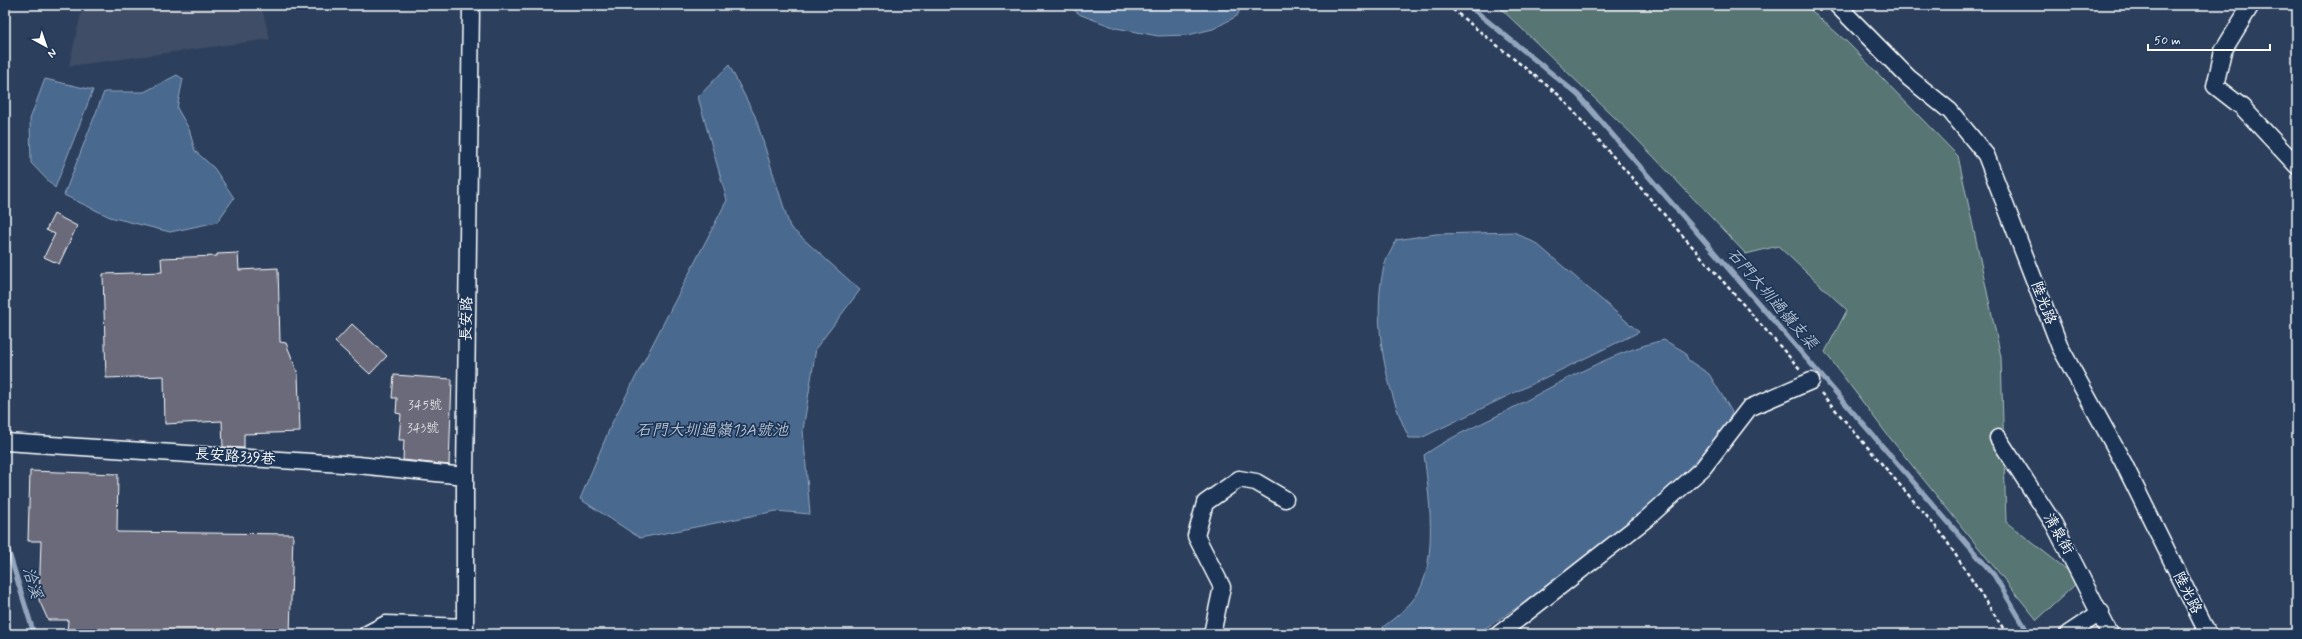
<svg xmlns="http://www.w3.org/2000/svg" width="2302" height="639" viewBox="0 0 2302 639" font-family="Mynerve,'LXGW WenKai TC',sans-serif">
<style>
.built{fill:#3f4d66}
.green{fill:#577573;stroke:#abbab9}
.water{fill:#49698f;stroke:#92a5bc}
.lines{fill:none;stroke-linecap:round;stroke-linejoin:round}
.stream{stroke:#92a5bc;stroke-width:5}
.building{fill:#6a6a7a;stroke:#fff}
.minor-casing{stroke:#fff;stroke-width:19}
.path{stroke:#fff;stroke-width:2.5;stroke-dasharray:4 3;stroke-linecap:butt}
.minor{stroke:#1d3557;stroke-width:16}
.labels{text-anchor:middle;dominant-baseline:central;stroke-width:3.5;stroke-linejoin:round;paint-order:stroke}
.number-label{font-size:13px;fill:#dadade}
.street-label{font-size:15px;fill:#fff;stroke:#1d3557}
.water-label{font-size:16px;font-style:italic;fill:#b6c3d2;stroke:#1d3557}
</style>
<rect width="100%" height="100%" fill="#2c405e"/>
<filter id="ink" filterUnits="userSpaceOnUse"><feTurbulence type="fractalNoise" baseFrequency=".025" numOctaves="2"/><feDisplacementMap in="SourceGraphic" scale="8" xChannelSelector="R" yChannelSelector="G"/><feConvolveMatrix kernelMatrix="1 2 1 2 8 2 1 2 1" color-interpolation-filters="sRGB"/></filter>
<g filter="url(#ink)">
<path class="built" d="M83,5H261L270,39L69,66Z"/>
<path class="green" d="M1497,5H1805L1847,42L1958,156L2001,357L2006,522L2080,580L2037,620L1886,433L1825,352L1847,310L1778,246L1746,254L1634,136Z"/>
<path class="water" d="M1067,5H1242L1237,16L1213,29L1188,35L1158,36L1116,28L1081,15Z
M729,65L755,116L790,227L860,290L816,348L803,430L810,514L776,511L640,538L580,499L612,423L727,200L698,97Z
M177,75L183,79L177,108L189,129L195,151L214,168L234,198L217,222L170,232L110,217L64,195L104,92H144Z
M45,79L93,90L55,188L31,163L30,119Z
M1514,232L1537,244L1639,332L1421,438H1409C1386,390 1372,323 1383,271C1385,260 1392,250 1396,240L1436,234Z
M1664,340L1685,352L1688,360L1709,374L1732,412L1726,429L1663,495L1614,536L1522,604L1481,631L1476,634H1386L1383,627C1396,617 1409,607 1418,593C1438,559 1429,493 1424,455C1456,433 1485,423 1518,405C1564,380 1613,352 1664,340Z"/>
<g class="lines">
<path class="stream" d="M1468,5L1578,95L1994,575L2029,634
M5,540L34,634"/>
</g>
<path class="building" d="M54,214L77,226L59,264L44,257L55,234L46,230Z
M238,253L239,270L278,268L280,342L286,343L298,374L300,432L244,434V448L223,447L222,421L165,424L164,376L106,378L103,274L162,272L161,258L217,256V254Z
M352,324L387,356L370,374L335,342Z
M394,375L452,379L449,465L403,460L404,440H399L401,414L396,413L397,398H392Z
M30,471L118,474L117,532L293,534L290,634L67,633L68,620H48L39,600L41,541H28Z"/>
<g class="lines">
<defs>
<path id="minor" d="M1837,5L1909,78L1950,111L1986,155L2060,347L2123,462L2208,634
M2251,5L2223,51L2215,86L2242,107L2297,166
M1998,438L2054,524L2110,634
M5,442L358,465L465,476
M367,634L386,624L465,627
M465,634V476L471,5
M1212,634L1222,587L1196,536L1205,503L1239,479L1256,482L1285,499
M1499,634L1645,520L1703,468L1749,408L1811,381
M2068,634L2101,612"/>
</defs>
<use href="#minor" class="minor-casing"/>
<path class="path" d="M1447,5L1560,96L1800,369
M1821,393L1942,534L2007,634"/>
<use href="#minor" class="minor"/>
</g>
</g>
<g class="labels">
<g class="number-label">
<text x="425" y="405">345號</text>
<text x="423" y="428">343號</text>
</g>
<g class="street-label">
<text transform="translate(2043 303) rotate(69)">陸光路</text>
<text transform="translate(467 319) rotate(-89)">長安路</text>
<text transform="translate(235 457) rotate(4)">長安路339巷</text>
<text transform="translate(2058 534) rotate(60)">清泉街</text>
<text transform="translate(2187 593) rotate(63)">陸光路</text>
</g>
<g class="water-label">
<text transform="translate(1772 299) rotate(49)">石門大圳過嶺支渠</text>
<text x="712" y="430">石門大圳過嶺13A號池</text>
<text transform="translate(32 583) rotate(73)">洽溪</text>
</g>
</g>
<rect width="2302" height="639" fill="none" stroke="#1d3557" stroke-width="20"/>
<rect x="10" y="10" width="2282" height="619" fill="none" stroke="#fff" stroke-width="1.5" filter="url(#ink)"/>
<g transform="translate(46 46) rotate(140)" stroke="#1d3557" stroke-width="3" paint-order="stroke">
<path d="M0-3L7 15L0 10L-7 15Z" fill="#ffffff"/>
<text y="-6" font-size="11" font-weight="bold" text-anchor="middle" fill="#ffffff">N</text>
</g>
<path d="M2148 44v6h122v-6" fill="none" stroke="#ffffff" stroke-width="2"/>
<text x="2154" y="44" font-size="12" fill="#ffffff" stroke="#1d3557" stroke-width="3" paint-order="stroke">50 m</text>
</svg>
